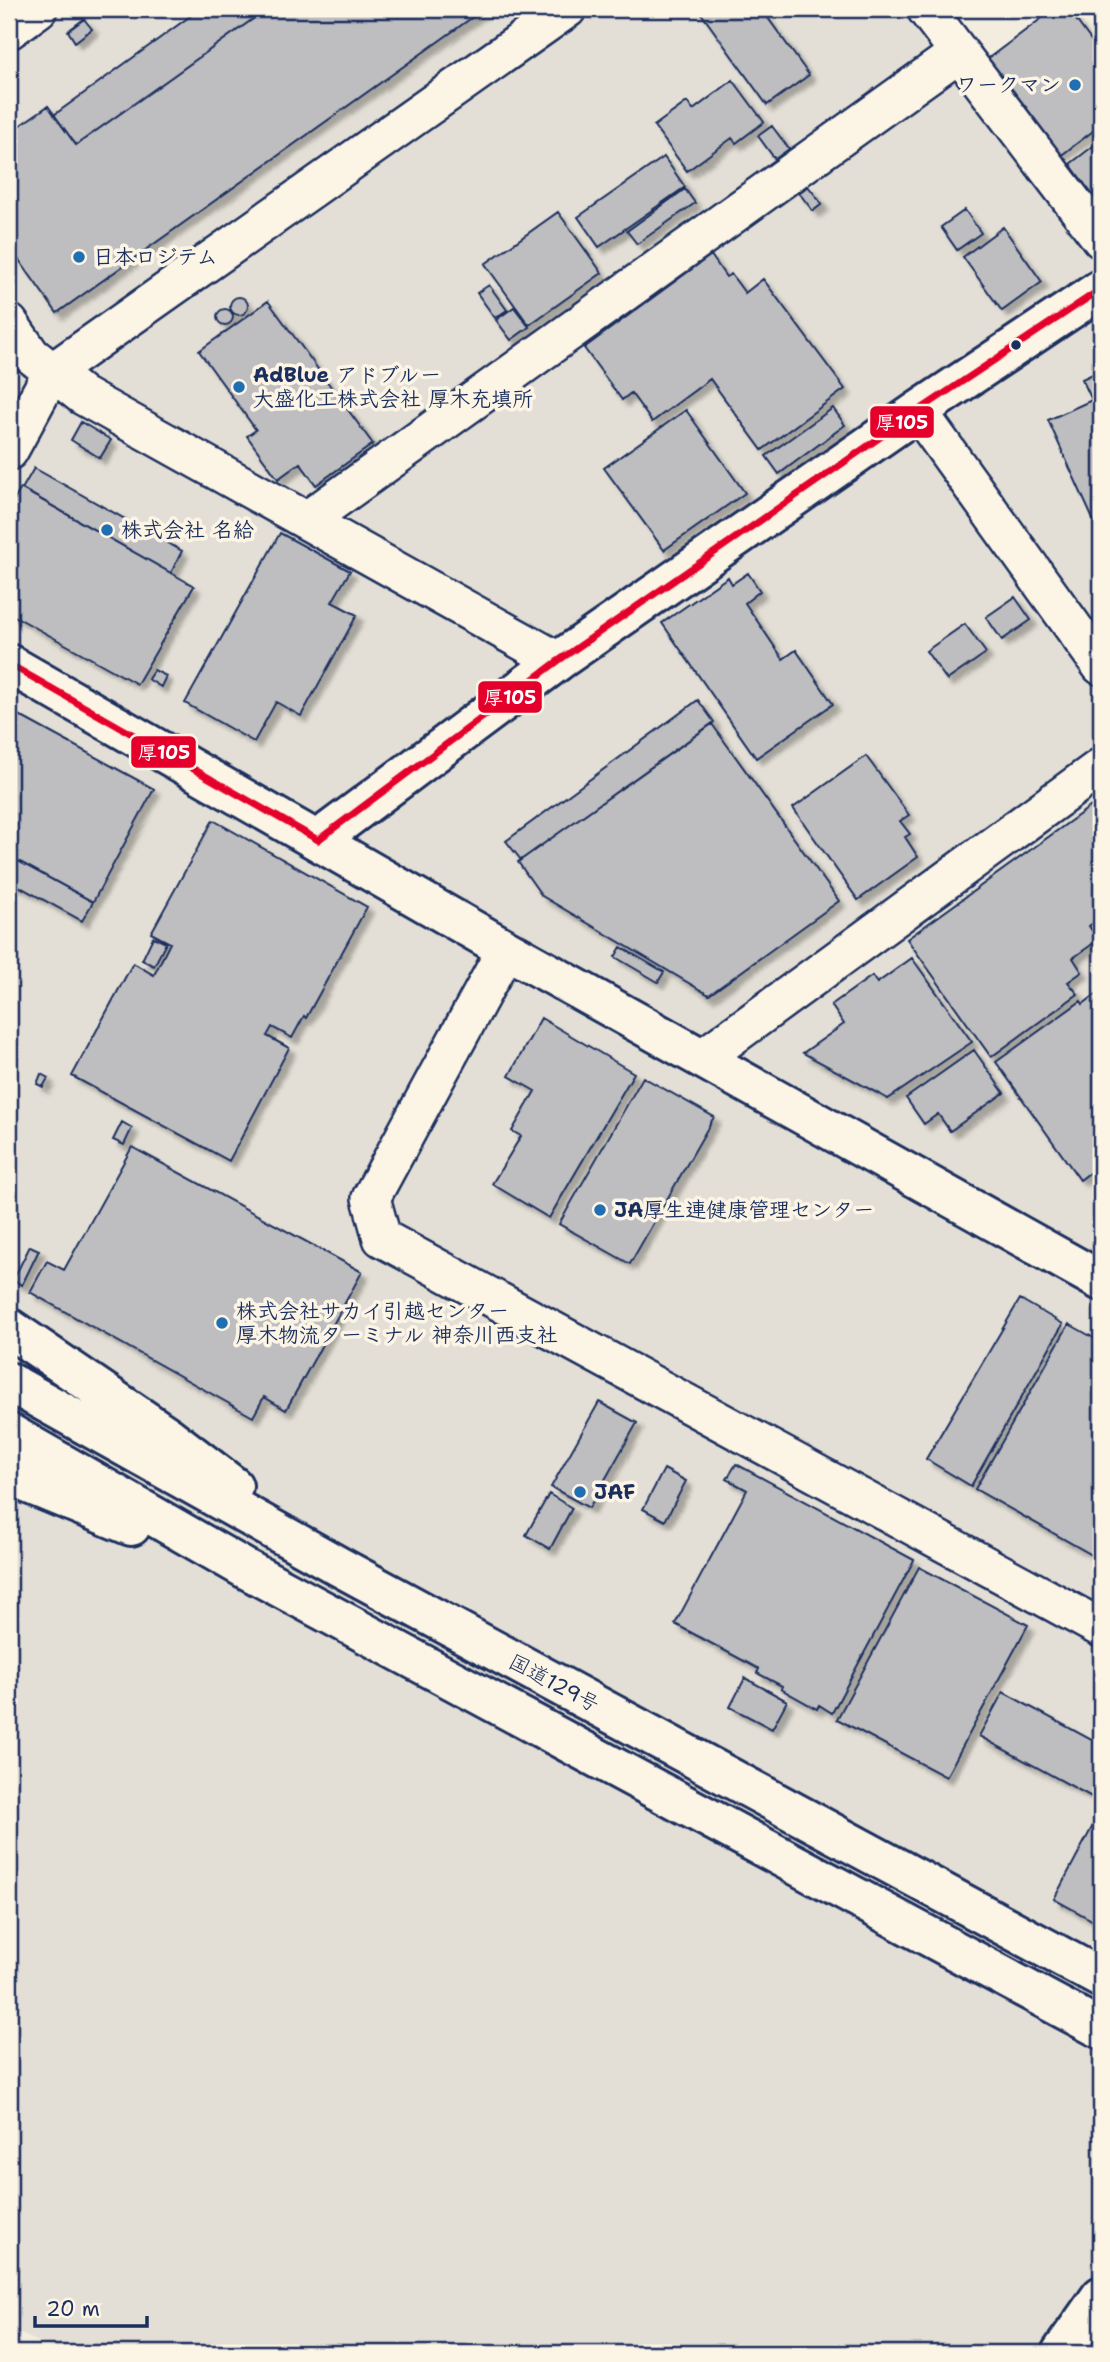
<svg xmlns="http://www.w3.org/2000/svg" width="1110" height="2362" viewBox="0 0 1110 2362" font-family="'Shantell Sans','Klee One',sans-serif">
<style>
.built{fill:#e3dfd6}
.building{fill:#bebec0;stroke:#1b2f5e;stroke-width:2;filter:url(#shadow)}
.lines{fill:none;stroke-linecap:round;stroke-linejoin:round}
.street-casing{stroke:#1b2f5e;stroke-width:42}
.secondary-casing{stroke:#1b2f5e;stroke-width:44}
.highway-casing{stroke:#1b2f5e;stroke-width:44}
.street{stroke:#fcf5e5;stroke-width:37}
.secondary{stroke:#fcf5e5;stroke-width:38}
.highway{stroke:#fcf5e5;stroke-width:38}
.bus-1-casing{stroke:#fcf5e5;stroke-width:12}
.bus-1{stroke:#e4002b;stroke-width:7}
.poi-dot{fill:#1f6fb2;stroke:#fcf5e5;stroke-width:2.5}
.bus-dot{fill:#1b2f5e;stroke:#fcf5e5;stroke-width:2.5}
.labels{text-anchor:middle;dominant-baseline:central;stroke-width:7;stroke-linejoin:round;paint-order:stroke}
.poi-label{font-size:21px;font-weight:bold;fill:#1b2f5e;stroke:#fcf5e5;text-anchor:start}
.street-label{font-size:21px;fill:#1b2f5e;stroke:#fcf5e5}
.line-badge{stroke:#fcf5e5;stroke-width:2.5}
.badge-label{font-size:19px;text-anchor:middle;font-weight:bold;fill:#fff}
</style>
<defs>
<filter id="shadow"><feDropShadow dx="6" dy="6" stdDeviation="2" flood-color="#0004"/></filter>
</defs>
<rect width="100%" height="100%" fill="#f3ede0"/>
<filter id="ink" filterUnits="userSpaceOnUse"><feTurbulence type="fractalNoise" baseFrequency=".0143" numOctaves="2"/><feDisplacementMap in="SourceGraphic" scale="14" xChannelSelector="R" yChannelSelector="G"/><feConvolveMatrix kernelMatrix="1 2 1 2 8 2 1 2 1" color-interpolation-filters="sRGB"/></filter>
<g filter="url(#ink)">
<path class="built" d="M9,9H912L1101,270V2353H64L9,2329Z"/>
<path class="building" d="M200,9H267L76,145L54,115Z
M267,9H484L57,313L9,246V133L48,106L76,145Z
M698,9H765L763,11L809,75L767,105Z
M1054,9H1068L1101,54V125L1059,157L986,60Z
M84,19L92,29L75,42L68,31Z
M733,80L764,122L736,143L732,138L687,171L654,126L687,102L693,110Z
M772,126L789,149L775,159L758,136Z
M1101,140V203L1099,204L1070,164Z
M664,157L685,187L599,247L578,217Z
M808,186L822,204L813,211L799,193Z
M685,189L695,203L637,244L627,231Z
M965,210L981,233L957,250L941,227Z
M558,212L602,273L529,325L485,264Z
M1003,227L1042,282L1002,311L963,257Z
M711,255L726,277L731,274L745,293L763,279L845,389L762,450L710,379L652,422L631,393L622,400L584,348Z
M489,285L507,310L495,318L477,293Z
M230 306a9 9 0 1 1 18 0a9 9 0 1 1-18 0Z
M268,301L373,444L316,485L300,463L278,479L247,436L256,430L199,351Z
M514,307L529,327L511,340L496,320Z
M217 317a8 8 0 1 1 16 0a8 8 0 1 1-16 0Z
M1101,370V537L1048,420L1092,400L1082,379Z
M833,408L845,425L779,474L766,456Z
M686,410L745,493L664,550L604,468Z
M81,422L111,440L100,458L71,440Z
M34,468L182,551L171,573L22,489Z
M21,488L194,586L137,684L9,613V509Z
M280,533L350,571L332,602L357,615L301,716L276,702L254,742L185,703Z
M748,573L760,591L745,603L783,659L796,650L833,704L756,758L662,623L728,577L732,584Z
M1015,597L1031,620L1002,640L986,617Z
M965,624L986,653L947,680L926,651Z
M154,670L166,676L161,687L148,679Z
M698,700L714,722L521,860L506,841Z
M9,710L154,789L93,902L9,856Z
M712,724L839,901L709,995L542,896L518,862Z
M866,756L909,815L900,821L910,834L905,837L918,857L858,900L793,808Z
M1101,799V917L1089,926L1098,940L1073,958L1082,972L1068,982L1078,994L991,1057L907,939Z
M213,820L367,907L306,1018L304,1016L292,1038L272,1027L267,1036L289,1048L229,1161L72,1076L133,963L154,975L170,943L151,933Z
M9,856L93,902L82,921L9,881Z
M153,937L166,943L154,966L142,960Z
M621,947L664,972L658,982L615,957Z
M912,958L972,1042L888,1099L803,1053L844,1024L831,1005L872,976L877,983Z
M1099,992L1101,1164L1080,1180L996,1062L1081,1001L1083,1004Z
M541,1018L634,1073L549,1218L492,1184L521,1136L512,1131L535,1091L509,1076Z
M974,1050L1004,1093L950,1131L938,1114L924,1124L906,1098Z
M41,1074L48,1078L43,1087L37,1084Z
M643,1077L714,1117L630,1264L559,1224Z
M122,1122L132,1128L124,1145L113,1140Z
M132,1147L362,1272L286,1410L264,1397L253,1417L30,1292L47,1261L64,1270Z
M30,1246L39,1250L22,1285L13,1280Z
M1020,1299L1063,1324L971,1486L926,1459Z
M1069,1324L1101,1342V1560L975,1489Z
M599,1402L637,1423L589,1508L551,1487Z
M736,1464L914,1560L832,1713L819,1705L817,1709L781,1689L782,1686L757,1673L759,1669L675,1624L747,1490L727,1479Z
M664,1469L686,1481L665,1521L643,1509Z
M549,1494L572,1508L550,1549L526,1535Z
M919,1567L1028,1625L946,1777L837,1719Z
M745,1678L787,1701L772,1729L730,1707Z
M1003,1692L1101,1745V1802L979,1736Z
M1097,1818L1101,1820V1925L1054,1899Z"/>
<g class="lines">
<defs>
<path id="street" d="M926,9L1101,239
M9,30L38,9
M9,323L31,355L83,396L558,661
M918,411L1101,666
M9,451L52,372L567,9
M307,520L957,54
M506,949L371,1198L382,1238L1101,1628
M704,1057L1101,767"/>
<path id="secondary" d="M9,664L506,949L1101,1281
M318,840L558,661L918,411L1101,289
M1061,2353L1101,2296"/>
<path id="highway" d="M9,1328L169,1437L233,1486
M9,1382L340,1567L1101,1978
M9,1433L244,1568L1101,2029
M9,1476L131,1526"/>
</defs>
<use href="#street" class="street-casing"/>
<use href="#secondary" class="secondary-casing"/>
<use href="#highway" class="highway-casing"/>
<use href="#street" class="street"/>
<use href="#secondary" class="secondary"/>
<use href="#highway" class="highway"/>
<defs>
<path id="bus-1" d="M9,664L318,840
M318,840L558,661L918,411L1101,289"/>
</defs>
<use href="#bus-1" class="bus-1-casing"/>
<use href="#bus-1" class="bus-1"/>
</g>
</g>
<g class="poi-dot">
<circle cx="1075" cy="85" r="7"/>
<circle cx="79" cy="257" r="7"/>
<circle cx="239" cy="387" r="7"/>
<circle cx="107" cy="530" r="7"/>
<circle cx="600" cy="1210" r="7"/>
<circle cx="222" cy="1323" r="7"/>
<circle cx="580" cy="1492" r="7"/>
</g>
<circle class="bus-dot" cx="1016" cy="345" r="6"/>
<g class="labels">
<g class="poi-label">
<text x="1061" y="85" text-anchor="end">ワークマン</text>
<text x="93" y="257">日本ロジテム</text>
<text x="253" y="375">AdBlue アドブルー<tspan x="253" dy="24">大盛化工株式会社 厚木充填所</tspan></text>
<text x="121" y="530">株式会社 名給</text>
<text x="614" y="1210">JA厚生連健康管理センター</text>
<text x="236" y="1311">株式会社サカイ引越センター<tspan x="236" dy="24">厚木物流ターミナル 神奈川西支社</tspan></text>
<text x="594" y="1492">JAF</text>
</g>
<g class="street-label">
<text transform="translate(554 1683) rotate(28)">国道129号</text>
</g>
</g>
<g class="line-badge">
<rect x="869" y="405" width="66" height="34" rx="7" fill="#e4002b"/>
<rect x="477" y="680" width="66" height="34" rx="7" fill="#e4002b"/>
<rect x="130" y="735" width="67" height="34" rx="7" fill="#e4002b"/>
</g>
<g class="badge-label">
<text x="902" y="429">厚105</text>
<text x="510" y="704">厚105</text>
<text x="164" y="759">厚105</text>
</g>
<rect width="1110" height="2362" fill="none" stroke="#fcf5e5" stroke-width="35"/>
<rect x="18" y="18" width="1075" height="2327" fill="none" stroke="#1b2f5e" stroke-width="2.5" filter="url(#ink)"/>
<path d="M35 2316v10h112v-10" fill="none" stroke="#1b2f5e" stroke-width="3.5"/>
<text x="46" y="2316" font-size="21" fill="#1b2f5e" stroke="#fcf5e5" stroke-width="5" paint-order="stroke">20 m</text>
</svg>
